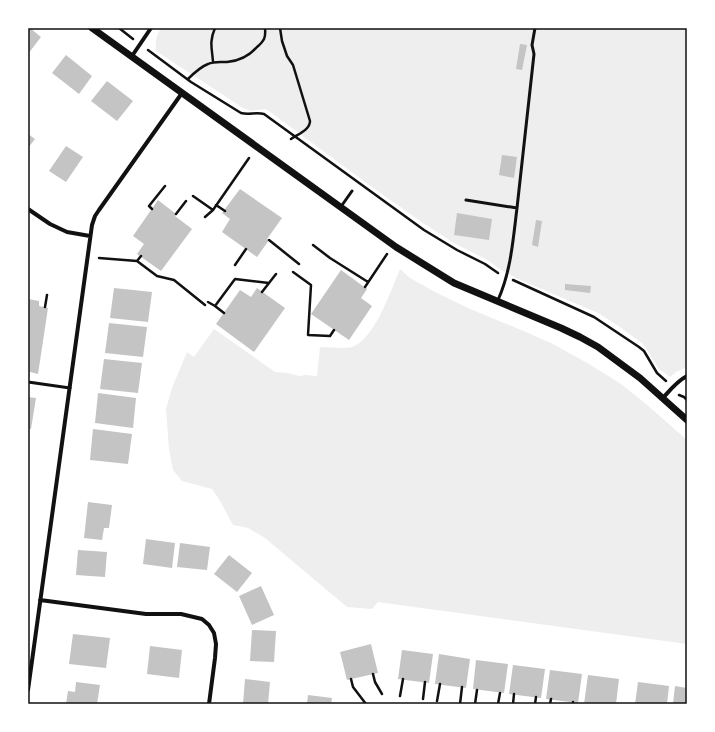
<svg xmlns="http://www.w3.org/2000/svg" width="715" height="732" viewBox="0 0 715 732" font-family="'PT Serif',serif">
<style>
.green{fill:#eee}
.building{fill:#c4c4c4}
.lines{fill:none;stroke-linecap:round;stroke-linejoin:round}
.path{stroke:#111;stroke-width:2.5}
.service{stroke:#111;stroke-width:3}
.minor{stroke:#111;stroke-width:4}
.tertiary{stroke:#111;stroke-width:7}
.neatline{fill:none;stroke:#111;stroke-width:1.5}
</style>
<rect width="100%" height="100%" fill="#fff"/>
<path class="green" d="M161,28H687V367L676,372L670,377L658,368L647,350L643,344L617,325L598,313L518,279L498,268L489,261L454,243L423,223L372,187L266,109L251,111L243,108L156,51C155,42 156,36 161,28Z
M400,269L410,278L435,292L468,308L526,332L553,344L589,364L621,384L646,404L687,440V644L378,602L372,609L347,607L265,538L248,528L233,525L219,499L212,489L182,481L173,470L169,449L166,409L172,388L187,352L194,357L214,329L275,372L288,373L295,375L301,376L305,375L317,376L320,347C328,347 345,349 352,347C375,339 391,290 400,269Z"/>
<path class="building" d="M28,28H30L41,37L28,54Z
M520,44L527,45L522,70L516,69Z
M66,55L92,76L79,94L52,73Z
M107,81L133,101L117,121L91,101Z
M28,134L35,139L28,148Z
M66,146L83,157L66,182L49,171Z
M502,155L517,157L514,178L499,175Z
M240,189L282,218L267,239L269,240L257,257L222,232L230,219L222,213Z
M158,200L176,214L175,216L192,229L161,271L137,254L144,244L133,236Z
M457,213L492,219L489,240L454,235Z
M536,220L542,221L538,247L532,245Z
M341,270L367,289L361,298L372,306L349,340L311,314Z
M565,284L591,286L590,293L565,290Z
M114,288L152,292L148,322L110,318Z
M257,288L285,308L254,352L216,324L240,290L251,297Z
M28,299L39,301V306L48,308L38,374L30,372L29,379H28Z
M109,323L147,327L143,357L105,353Z
M104,359L142,363L138,393L100,389Z
M98,393L136,398L133,428L95,423Z
M28,397L36,398L31,429H28Z
M93,429L132,434L128,464L90,460Z
M88,502L112,505L109,528H104L102,540L84,538Z
M146,539L175,543L172,568L143,564Z
M180,543L210,547L207,570L177,567Z
M78,550L107,552L105,577L76,575Z
M229,555L252,573L237,592L214,574Z
M261,586L274,615L252,625L239,596Z
M252,630L276,631L274,662L250,661Z
M73,634L110,638L106,668L69,664Z
M371,644L378,673L347,680L340,652Z
M150,646L182,650L179,678L147,674Z
M402,650L433,654L429,683L398,679Z
M439,654L470,659L466,688L435,684Z
M476,660L508,664L504,693L473,689Z
M513,665L545,669L541,698L509,694Z
M550,670L582,674L578,703L546,699Z
M588,675L619,679L616,704H584Z
M245,679L270,682L268,704H243Z
M76,682L100,685L97,704H66L68,691L75,692Z
M638,682L669,686L667,704H635Z
M675,686L687,688V704H673Z
M308,695L332,698L331,704H307Z"/>
<g class="lines">
<path class="path" d="M119,28L133,39
M280,28L282,41L287,56L293,65L310,121C310,130 298,134 291,139
M148,50L191,82L241,113C249,115 256,112 264,114L424,230L457,250L485,264L498,273
M213,62C212,48 209,42 215,28
M188,79C194,73 200,67 208,64C214,61 220,62 227,62C239,61 249,56 257,47C264,41 266,38 265,28
M193,196L213,210L249,158
M216,205L225,211
M152,209L149,206L165,186
M176,214L186,201
M205,217L213,210
M269,240L299,264
M313,245L330,258L368,282
M141,256L137,261L157,276L174,280L205,305
M99,258L137,261
M235,265L246,249
M293,272L311,285L308,335L330,336L334,330
M513,280L594,317L639,347L644,351L657,373L666,381
M269,283L276,274
M365,287L387,254
M208,302L215,306
M45,307L47,295
M224,313L215,306L235,279L269,283L262,292
M679,395L684,397L687,400
M373,674L375,682L382,694
M351,679L353,687L366,704
M400,696L403,679
M423,699L425,682
M437,701L440,684
M460,704L462,687
M475,704L477,690
M498,704L500,693
M513,704L514,694
M535,704L536,697
M550,704L551,699
M573,704V702"/>
<path class="service" d="M466,200L517,208C513,240 511,271 498,300
M340,208L352,191
M517,208L534,54L532,45L535,28
M28,382L70,388"/>
<path class="minor" d="M132,56L151,28
M28,209L50,224L67,232L90,236
M663,398C670,390 677,381 687,376
M40,600L146,614H181L202,619L209,625L214,633L216,644L215,658L209,704
M28,690L92,225L95,216L99,210L182,93"/>
<path class="tertiary" d="M92,28L396,247L454,283L561,328L580,337L598,347L640,378L687,420"/>
</g>
<rect width="715" height="732" fill="none" stroke="#ffffff" stroke-width="58"/>
<rect x="29" y="29" width="657" height="674" class="neatline"/>
</svg>
